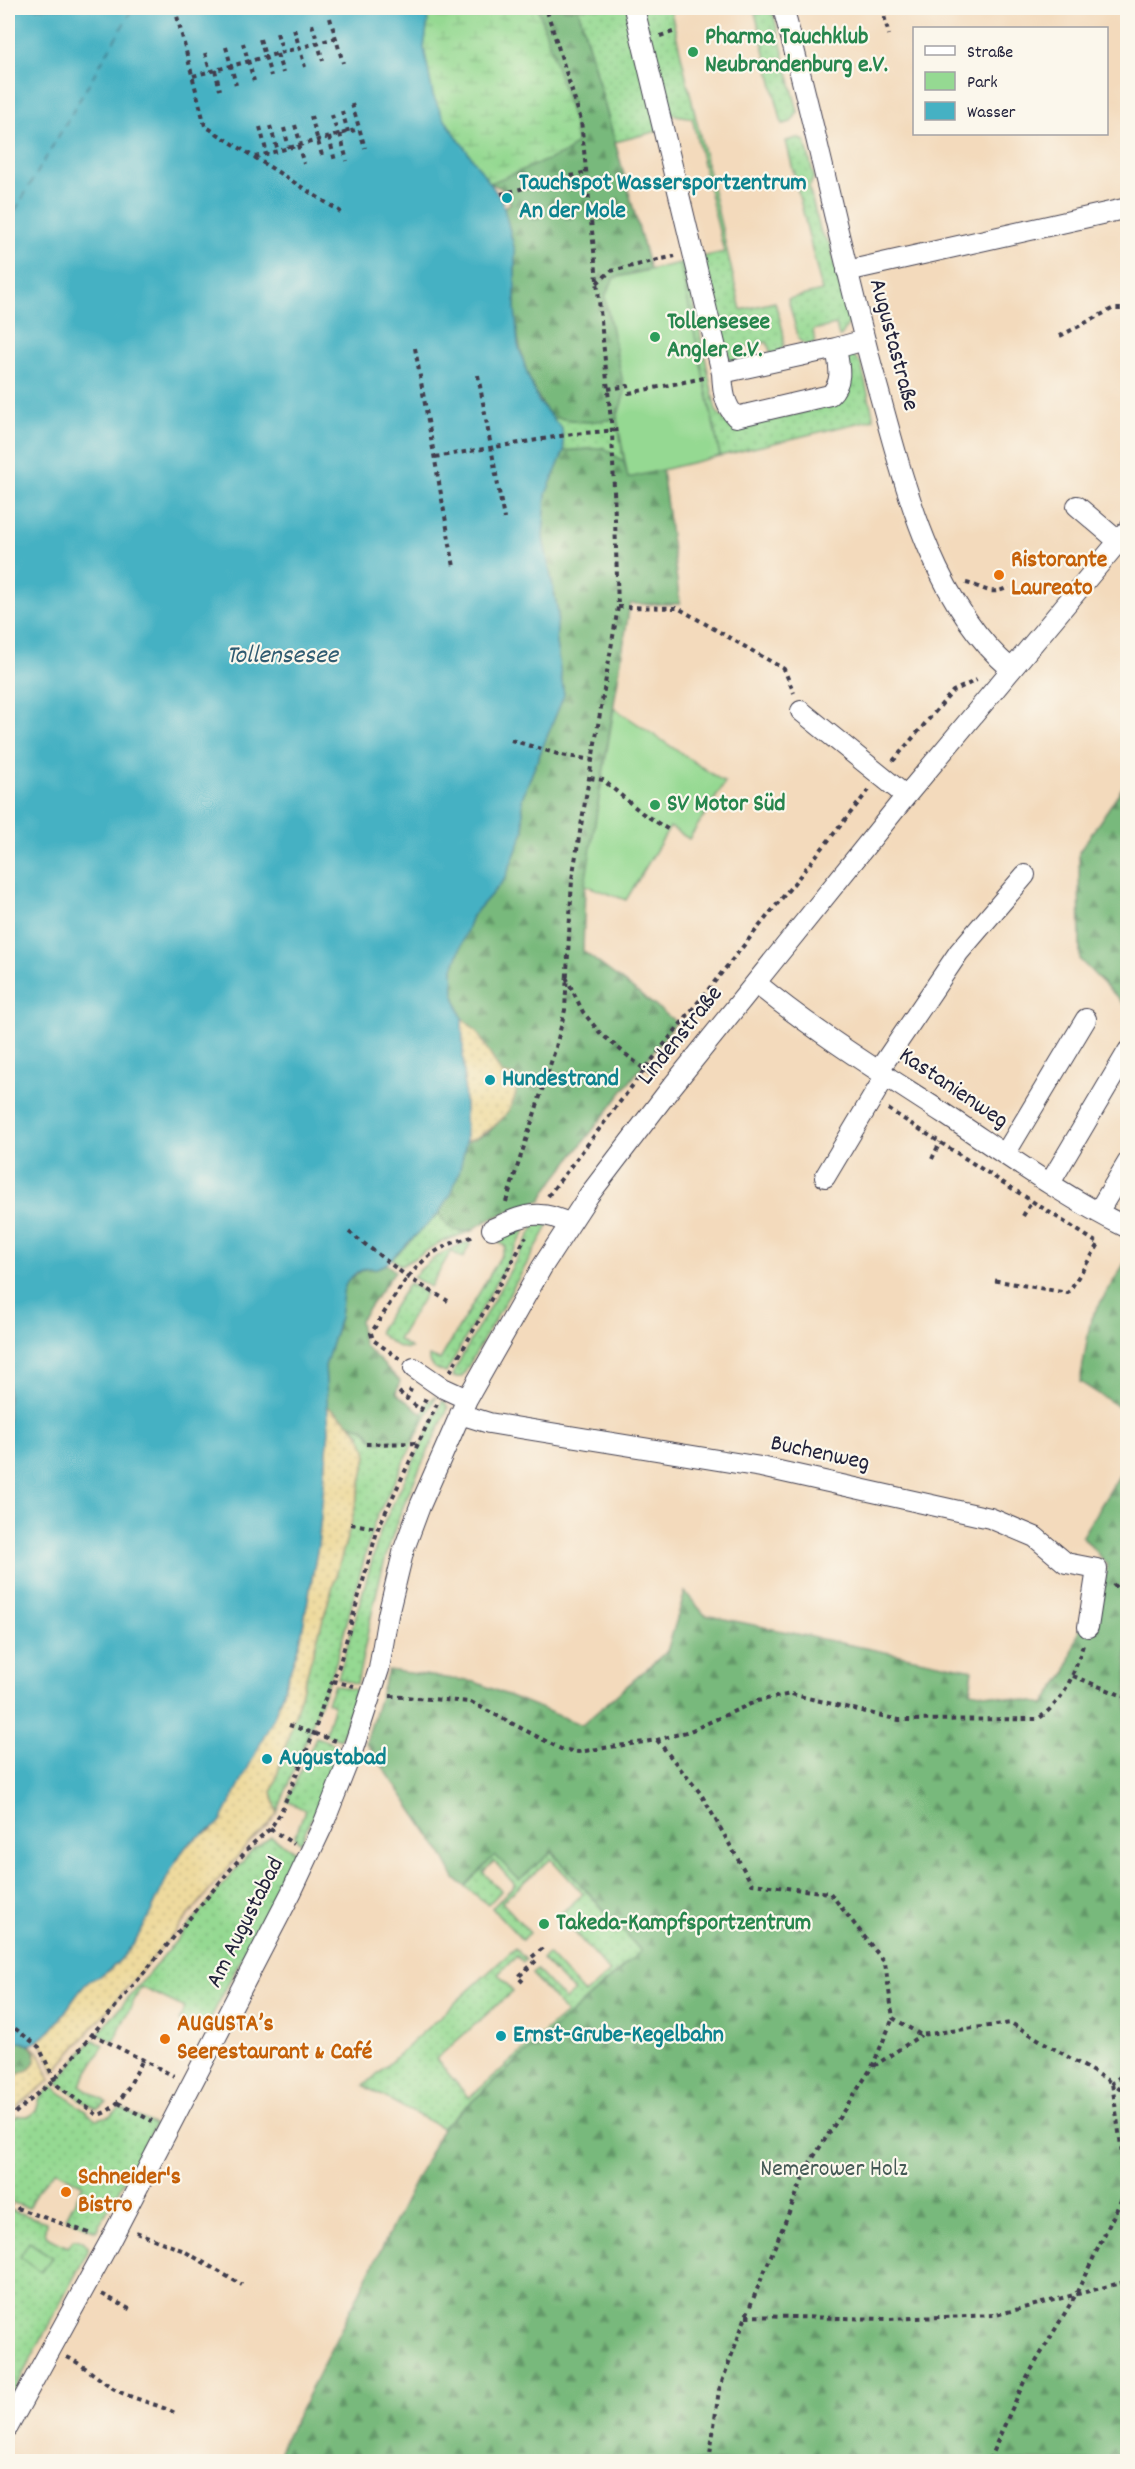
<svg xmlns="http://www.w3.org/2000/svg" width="1135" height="2469" viewBox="0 0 1135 2469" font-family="Dekko,sans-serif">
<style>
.grass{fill:url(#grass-dots);stroke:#5c7e66;stroke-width:1.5}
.forest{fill:url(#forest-firs);stroke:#4d6e5c;stroke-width:1.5}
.wetland{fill:url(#wetland-marsh);stroke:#5c7e66;stroke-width:1.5}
.sand{fill:url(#sand-dots);stroke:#887e6c;stroke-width:1.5}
.park{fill:#95d992;stroke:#5c7e66;stroke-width:1.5}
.water{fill:#45b1c3;stroke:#346a7f;stroke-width:1.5}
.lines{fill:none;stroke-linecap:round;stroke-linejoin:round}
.ferry{stroke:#305b71;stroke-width:1.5;stroke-dasharray:8 6;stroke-linecap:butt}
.minor-casing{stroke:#413e4e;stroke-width:22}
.path{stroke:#413e4e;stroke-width:4;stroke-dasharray:4.5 4.5;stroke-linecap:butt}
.minor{stroke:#fff;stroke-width:20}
.leisure-dot{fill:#2e9e5b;stroke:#fbf7ec;stroke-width:2}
.culture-dot{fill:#0f9aa8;stroke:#fbf7ec;stroke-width:2}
.food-dot{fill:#e8710a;stroke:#fbf7ec;stroke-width:2}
.labels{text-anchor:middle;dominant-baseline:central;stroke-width:4.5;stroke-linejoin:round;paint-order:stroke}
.leisure-label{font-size:24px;font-weight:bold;fill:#27864d;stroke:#fbf7ec;text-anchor:start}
.culture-label{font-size:24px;font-weight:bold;fill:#0d838f;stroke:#fbf7ec;text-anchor:start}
.street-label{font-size:24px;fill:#22223b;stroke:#fbf7ec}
.food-label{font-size:24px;font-weight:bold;fill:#c56008;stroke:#fbf7ec;text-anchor:start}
.park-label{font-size:24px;fill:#445955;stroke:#fbf7ec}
.water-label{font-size:26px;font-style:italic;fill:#305b71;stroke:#fbf7ec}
</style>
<defs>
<pattern id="grass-dots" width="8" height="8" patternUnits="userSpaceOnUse" patternTransform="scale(1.5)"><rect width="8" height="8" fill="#95d992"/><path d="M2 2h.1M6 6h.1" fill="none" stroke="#80ba7f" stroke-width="1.8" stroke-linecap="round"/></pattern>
<pattern id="forest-firs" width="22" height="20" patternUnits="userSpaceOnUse" patternTransform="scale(1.5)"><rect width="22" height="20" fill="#78b97c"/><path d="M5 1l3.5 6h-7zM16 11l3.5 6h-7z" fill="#629667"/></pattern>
<pattern id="wetland-marsh" width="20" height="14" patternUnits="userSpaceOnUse" patternTransform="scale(1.5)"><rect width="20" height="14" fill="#95d992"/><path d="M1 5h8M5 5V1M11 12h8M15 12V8" fill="none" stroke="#80ba7f"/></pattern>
<pattern id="sand-dots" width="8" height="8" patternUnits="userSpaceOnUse" patternTransform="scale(1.5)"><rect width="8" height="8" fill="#eeda9e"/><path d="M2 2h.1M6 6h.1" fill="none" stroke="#ccbb89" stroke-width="1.8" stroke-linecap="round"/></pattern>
</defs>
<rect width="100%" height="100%" fill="#fbf7ec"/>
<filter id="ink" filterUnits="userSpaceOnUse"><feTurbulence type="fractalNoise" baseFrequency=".0167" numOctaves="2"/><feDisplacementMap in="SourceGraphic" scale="12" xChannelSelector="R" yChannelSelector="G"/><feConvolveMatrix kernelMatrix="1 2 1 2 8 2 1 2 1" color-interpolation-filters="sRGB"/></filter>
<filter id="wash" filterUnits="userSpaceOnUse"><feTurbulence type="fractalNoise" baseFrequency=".008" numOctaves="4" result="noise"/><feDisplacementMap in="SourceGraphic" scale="24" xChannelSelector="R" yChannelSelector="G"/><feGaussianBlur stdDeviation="1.35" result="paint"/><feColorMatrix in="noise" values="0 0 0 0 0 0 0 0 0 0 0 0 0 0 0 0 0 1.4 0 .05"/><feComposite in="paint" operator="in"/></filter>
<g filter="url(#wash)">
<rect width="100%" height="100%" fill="#f3dabc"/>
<path class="grass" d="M578,8H628L658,131L615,142Z
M640,8H670L741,310L775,302C778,316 789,339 781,351L771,354L767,342L739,349L742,361L733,363L728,358L702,257L724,252L692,118L671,114L666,109Z
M754,8H772L798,112L791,122L782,124Z
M797,138L805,141L814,177L809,188L821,233L830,244L850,321L841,336L839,337L836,325L813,330L815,343L806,345L799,340L788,299L822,291L786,141Z
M685,261L716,411L733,429L836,404L835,397L846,355L852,354L861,364L874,419L720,456L680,263Z
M551,417L586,421L617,419L624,462L604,448L564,451L562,429Z
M439,1213C448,1229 457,1230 475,1230L441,1242L401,1266L392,1259Z
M550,1223L462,1377H453L455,1369L535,1226Z
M527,1227L446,1373C437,1369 427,1367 429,1356L440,1360L506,1247L495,1240L498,1234Z
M468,1242L470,1244L463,1258L451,1251L430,1287L413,1277C430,1259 445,1250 468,1242Z
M409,1283L426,1293L398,1340L411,1348C399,1351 390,1341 380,1334L379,1330Z
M436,1396L374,1523L335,1666L277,1813L272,1792L351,1524L367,1456L360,1433L350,1424L364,1428L372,1439L409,1441L413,1439L428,1402Z
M443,1400L448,1408C430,1449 408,1488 394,1531C377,1580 368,1633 357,1684L338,1678L381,1529Z
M334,1685L356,1690L341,1740L325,1735L334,1705L327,1702Z
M316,1737L340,1746L329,1780L300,1843L295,1837L305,1810L287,1801Z
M271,1837L296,1852L203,2033L179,2021L185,2008L141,1987L113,2042L98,2034L253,1849Z
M551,1852L641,1951L442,2128L364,2086L515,1948L526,1960L523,1962L517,1956L498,1974L513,1991L436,2059L469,2098L566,2013L532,1974L537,1970L565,2000L574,1992L542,1959L548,1954L585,1994L610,1972L559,1915L583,1894L551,1859L502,1902L530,1933L522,1940L492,1908L515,1885L494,1861L483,1872L501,1891L488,1905L465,1886L495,1855Z
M92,2040L104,2045L80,2085L107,2103L97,2108L87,2104L57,2082Z
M52,2086L96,2119L109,2116L121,2108L155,2125L96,2231L66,2218L83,2185L56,2170L37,2191L28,2208L8,2201V2123L18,2116H30L36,2111L40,2098Z
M8,2209L46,2222L45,2231L47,2237L68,2247L73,2240L83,2241L88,2246V2251L8,2402Z"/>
<path class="forest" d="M424,8H578L650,269L614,278L605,297L625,392L617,419L586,422L551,417C527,385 517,348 515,309C514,290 516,271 515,253C513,238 507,222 503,208L511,203L501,188L490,183Z
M604,448L624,462L628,477L662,469L680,604H630L585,885L583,951L676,1022L548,1188L541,1200C525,1206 508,1211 493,1218C470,1230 455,1243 439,1213C454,1190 460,1168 466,1142L488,1133L509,1111L501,1073L477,1032L462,1018L454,996L453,968L472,916L505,879L524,831L522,798L564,695L556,643L558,612L543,538L546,494L564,451Z
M1127,781V1007L1080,960L1079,852Z
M1127,1259V1412L1080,1382L1091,1318Z
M386,1264L395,1271L360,1320L363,1344L400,1381L396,1393L424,1415L413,1439L409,1441L377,1442L372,1439L364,1428L350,1424L327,1406L325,1366L340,1317L343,1292L347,1281L366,1268H377Z
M1127,1463V2461L274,2462L442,2128L641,1951L552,1852L519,1880L495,1855L465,1886L455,1879L441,1852L366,1742L388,1670L475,1682L582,1725L667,1651L685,1592L705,1615L973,1670L970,1691L1044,1704L1066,1673L1081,1623L1098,1625L1107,1565L1082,1536Z
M22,2042C31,2045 35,2050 36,2060L30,2069L8,2079V2043Z"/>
<path class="wetland" d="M403,8H538L574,123L576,143L567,152L490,183L476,192L467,193Z"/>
<path class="sand" d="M462,1018L477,1032L501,1073L517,1077C519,1111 495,1130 466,1142Z
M327,1406C345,1420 364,1431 367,1456L351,1524L272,1792L277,1813L268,1826L249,1843L165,1944L54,2072L45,2050L38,2041C59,2027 69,2004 84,1985C90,1978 97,1978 104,1974C114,1968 125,1954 132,1944C156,1912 169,1841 211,1831L274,1717L300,1642L318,1546L329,1430Z
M30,2045L40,2054L50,2080L8,2114V2079L30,2069L36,2060L35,2052Z"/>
<path class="park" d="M680,263L720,456L628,478L617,419L625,392L605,297L614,278Z
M614,708L725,783L689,839L670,827L626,900L585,885Z
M29,2242L52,2257L41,2272L20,2257Z"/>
<path class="water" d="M8,8H424L428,20L424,48L433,95L443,117L502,200L515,251V308L518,344L528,376L539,402L562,429L564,451L546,494L543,538L558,612L556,643L564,695L522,798L524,831L505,879L472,916L453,968L454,996L462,1018L466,1142L459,1173L450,1196L439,1213L386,1264L377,1268H366L356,1273L347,1281L343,1292L340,1317L325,1366L329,1430L318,1546L300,1642L274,1717L221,1821C211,1834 195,1834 185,1848C163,1877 154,1914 133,1944C126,1954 114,1967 104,1974C97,1978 91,1978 85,1985C66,2006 57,2033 30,2045L22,2042L8,2043Z"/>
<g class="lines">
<path class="ferry" d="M8,223L133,8"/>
</g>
</g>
<g filter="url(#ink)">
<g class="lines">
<defs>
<path id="minor" d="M634,8L722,373C723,390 724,405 736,417L830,395C844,381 839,366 836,348L865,340
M783,8C817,130 841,255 875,378C903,477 929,599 1011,669
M847,271L1128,208
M722,373L836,348
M1077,506L1118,541
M801,711L906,796
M756,983C815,1032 882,1073 946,1115C1005,1154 1064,1197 1128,1228
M879,1070L959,952L1025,875
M1005,1154L1086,1019
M825,1177L886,1075
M1050,1183L1128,1051
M1098,1212L1128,1162
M492,1229C521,1216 540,1207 569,1224
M414,1368L443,1388L467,1399
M460,1414L489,1423L761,1467L990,1518L1035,1537L1066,1563L1097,1569L1088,1627
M8,2427L109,2243L291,1893L323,1825L353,1749L379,1669L388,1615L404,1549L420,1506L467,1399L542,1267L589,1195L670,1089L906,796L1128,530"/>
</defs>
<use href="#minor" class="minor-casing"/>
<path class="path" d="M175,8L205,126L341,212
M882,8L889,35
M330,18L343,63
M312,24L323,61
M294,29L305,67
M277,33L283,52
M660,36L673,32
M260,39L271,76
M243,43L254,81
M226,47L236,85
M205,53L210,71
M277,54L283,73
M215,70L220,90
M193,76L336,38
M352,104L365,148
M342,111L348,132
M332,115L338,135
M311,116L323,159
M295,125L301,145
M270,126L278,151
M260,127L267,154
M284,128L289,148
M340,134L347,161
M329,137L335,161
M298,145L304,164
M255,157L359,129
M501,194L586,172
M597,283L611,271L675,256
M1060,336L1112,309H1128
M415,348L454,567
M478,375L504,519
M608,389L628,386L629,393L704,378
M435,457L573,434L618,430
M966,583C985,587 989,597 1009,587
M618,607L678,608L784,669L794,693
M511,740L561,755L593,760
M893,761L953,691L977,680
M590,778L603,780L642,813L669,830
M566,977L583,1012L601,1034L655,1078
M517,1083L544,1081
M888,1109L1099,1244L1068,1293L992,1280
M932,1159L940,1142
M548,1196L662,1047L869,790
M506,1202L556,1047L565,1010L572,879L618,607L612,431L581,120L546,8
M1023,1216L1032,1201
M349,1232L409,1278L448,1301
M400,1359L373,1340L371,1333C391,1304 410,1263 444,1247C453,1242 465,1239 475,1236
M450,1372L526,1237
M399,1392L407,1399L411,1389
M413,1404L421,1410L426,1398
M366,1444L419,1443
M351,1524L378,1528
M1113,1584L1128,1600
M1073,1676L1128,1698
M333,1681L354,1686
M390,1696L471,1702L561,1749L578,1752L657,1740L690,1731L757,1701L791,1694L899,1720L1038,1719C1064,1701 1074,1675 1083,1645
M289,1725L336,1741
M657,1740L701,1794L752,1884L830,1893L885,1963L893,2018L921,2035L1011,2023L1112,2083L1127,2188L1075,2296L1024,2382L988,2462
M270,1829L294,1844
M532,1957L543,1948
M523,1982L518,1977L536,1961
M8,2023L39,2047L57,2085L97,2115C122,2110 132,2078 144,2058
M92,2034L174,2076
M874,2066L921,2035
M1128,2071L1112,2083L1128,2096
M118,2103L152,2121
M8,2119L54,2080L251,1845L270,1829L280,1814L314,1733L324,1701L339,1666L378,1528L437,1404
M8,2205L92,2234
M136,2232L184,2251L242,2285
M102,2294L133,2311
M746,2316L888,2319L996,2315L1128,2281
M67,2357C86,2366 100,2381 118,2391C136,2400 157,2404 175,2413
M709,2462L719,2390L746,2316L809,2164L872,2067L893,2018"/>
<use href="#minor" class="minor"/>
</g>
</g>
<g class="leisure-dot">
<circle cx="693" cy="52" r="6"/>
<circle cx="655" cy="337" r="6"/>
<circle cx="655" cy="805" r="6"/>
<circle cx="544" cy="1924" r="6"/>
</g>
<g class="culture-dot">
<circle cx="507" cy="198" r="6"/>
<circle cx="490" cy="1080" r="6"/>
<circle cx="267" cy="1759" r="6"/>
<circle cx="501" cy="2036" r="6"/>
</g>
<g class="food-dot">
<circle cx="999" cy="575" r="6"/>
<circle cx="165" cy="2039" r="6"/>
<circle cx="66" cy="2192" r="6"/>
</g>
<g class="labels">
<g class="leisure-label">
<text x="705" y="38">Pharma Tauchklub<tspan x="705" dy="28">Neubrandenburg e.V.</tspan></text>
<text x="667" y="323">Tollensesee<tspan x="667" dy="28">Angler e.V.</tspan></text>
<text x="667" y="805">SV Motor Süd</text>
<text x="556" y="1924">Takeda-Kampfsportzentrum</text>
</g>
<g class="culture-label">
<text x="519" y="184">Tauchspot Wassersportzentrum<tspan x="519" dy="28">An der Mole</tspan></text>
<text x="502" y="1080">Hundestrand</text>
<text x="279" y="1759">Augustabad</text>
<text x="513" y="2036">Ernst-Grube-Kegelbahn</text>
</g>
<g class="street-label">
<text transform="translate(893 345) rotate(75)">Augustastraße</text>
<text transform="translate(681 1036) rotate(-51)">Lindenstraße</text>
<text transform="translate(953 1089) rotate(34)">Kastanienweg</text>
<text transform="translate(820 1454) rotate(12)">Buchenweg</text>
<text transform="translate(246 1923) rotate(-63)">Am Augustabad</text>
</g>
<g class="food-label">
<text x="1011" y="561">Ristorante<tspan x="1011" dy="28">Laureato</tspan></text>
<text x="177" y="2025">AUGUSTA’s<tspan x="177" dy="28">Seerestaurant &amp; Café</tspan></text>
<text x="78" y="2178">Schneider's<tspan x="78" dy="28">Bistro</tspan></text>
</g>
<g class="park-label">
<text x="834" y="2170">Nemerower Holz</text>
</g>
<g class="water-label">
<text x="282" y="656">Tollensesee</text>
</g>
</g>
<rect width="1135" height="2469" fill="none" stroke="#fbf7ec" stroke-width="30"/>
<rect x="913" y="27" width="195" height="108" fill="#fbf7ec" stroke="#a4a2a5" stroke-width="1.5"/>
<rect x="925" y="46" width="30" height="9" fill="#ffffff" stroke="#a4a2a5" stroke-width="1.5"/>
<text x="967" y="57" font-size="18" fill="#22223b">Straße</text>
<rect x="925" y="72" width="30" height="18" fill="#95d992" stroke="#a4a2a5" stroke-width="1.5"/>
<text x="967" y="87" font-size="18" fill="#22223b">Park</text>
<rect x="925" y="102" width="30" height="18" fill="#45b1c3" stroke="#a4a2a5" stroke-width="1.5"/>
<text x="967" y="117" font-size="18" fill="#22223b">Wasser</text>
</svg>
